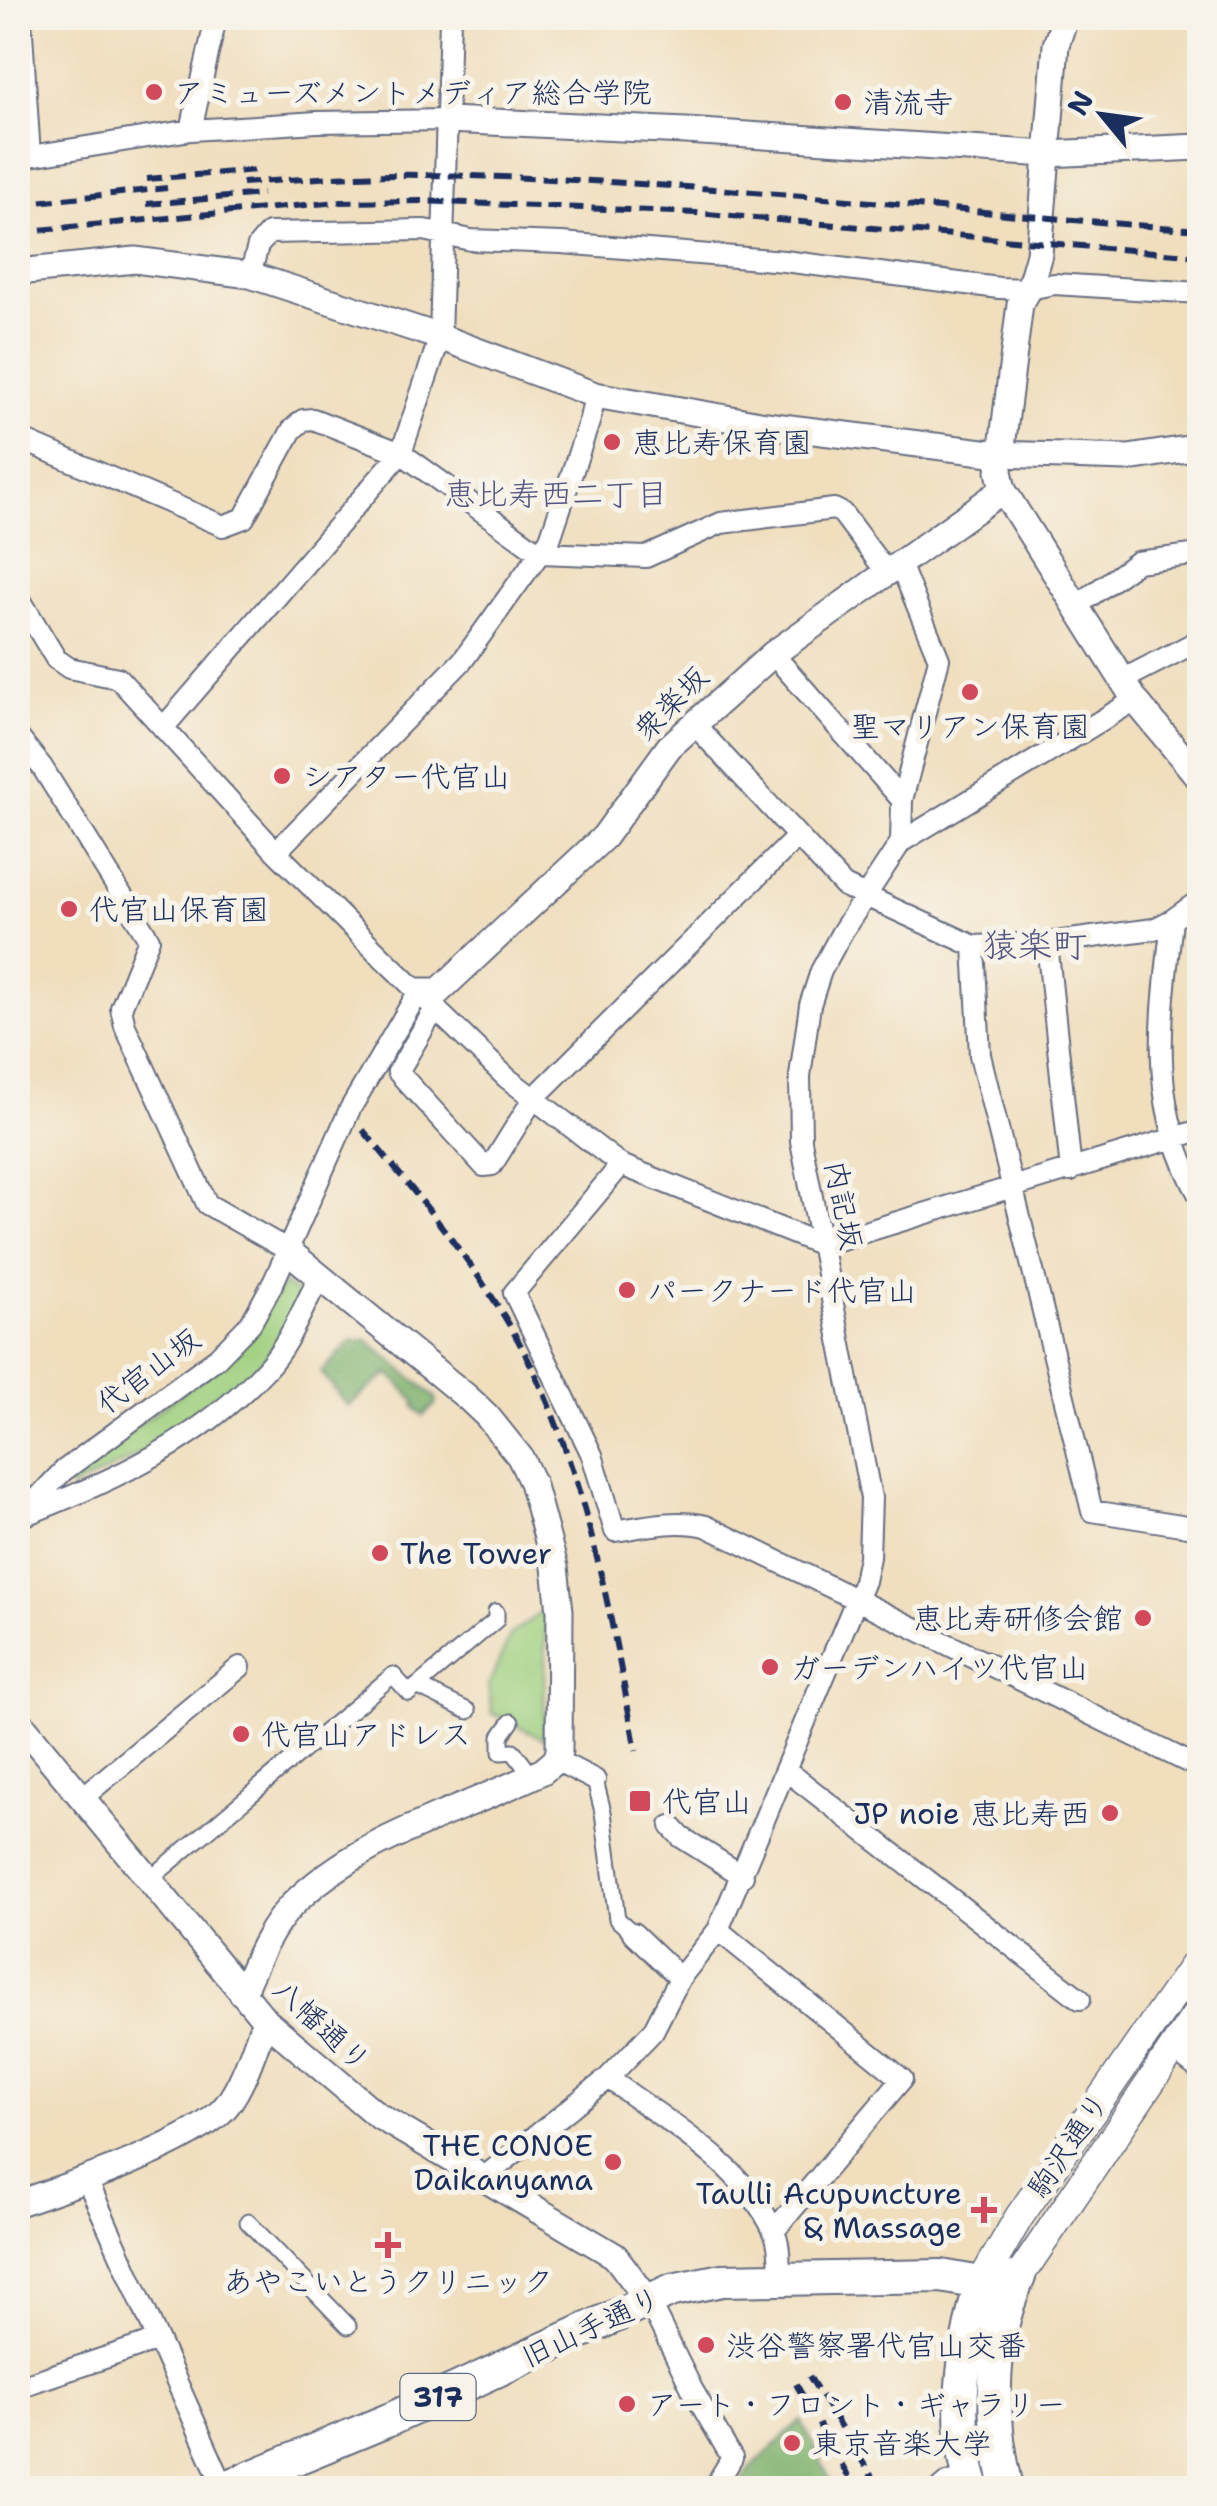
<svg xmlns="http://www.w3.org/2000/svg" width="1217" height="2506" viewBox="0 0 1217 2506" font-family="'Shantell Sans','Klee One',sans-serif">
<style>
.green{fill:#9fd07f;stroke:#5d806e;stroke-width:2.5}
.forest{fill:#7fb26e;stroke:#4d7066;stroke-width:2.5}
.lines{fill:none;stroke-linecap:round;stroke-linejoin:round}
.pedestrian-casing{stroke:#666c7f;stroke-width:19}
.minor-casing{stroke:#666c7f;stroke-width:24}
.tertiary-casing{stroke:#666c7f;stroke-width:29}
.secondary-casing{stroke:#666c7f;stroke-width:31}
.primary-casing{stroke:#666c7f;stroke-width:36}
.pedestrian{stroke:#fff;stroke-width:15}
.minor{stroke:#fff;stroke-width:20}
.tertiary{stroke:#fff;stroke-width:25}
.secondary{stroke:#fff;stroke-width:28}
.primary{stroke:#fff;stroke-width:32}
.rail{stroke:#1b2f5e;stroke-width:6;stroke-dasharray:15 8;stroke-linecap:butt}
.poi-dot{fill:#d1495b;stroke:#f7f3e8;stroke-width:4}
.labels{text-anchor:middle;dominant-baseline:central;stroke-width:10;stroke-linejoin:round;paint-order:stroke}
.shield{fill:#f7f3e8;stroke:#5d6a87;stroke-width:2.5}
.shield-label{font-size:28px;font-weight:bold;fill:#1b2f5e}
.poi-label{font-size:30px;fill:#1b2f5e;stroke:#f7f3e8;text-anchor:start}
.street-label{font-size:30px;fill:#1b2f5e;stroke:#f7f3e8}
.neighbourhood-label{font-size:32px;fill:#535683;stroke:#f7f3e8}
.quarter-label{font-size:35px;fill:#535683;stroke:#f7f3e8}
</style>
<rect width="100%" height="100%" fill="#f7f3e8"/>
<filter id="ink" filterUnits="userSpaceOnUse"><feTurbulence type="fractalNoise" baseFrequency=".01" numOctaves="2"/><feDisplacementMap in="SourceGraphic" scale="20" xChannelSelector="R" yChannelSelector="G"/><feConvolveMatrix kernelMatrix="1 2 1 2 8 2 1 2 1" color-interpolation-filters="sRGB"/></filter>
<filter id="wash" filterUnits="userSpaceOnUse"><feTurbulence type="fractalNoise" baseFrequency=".0048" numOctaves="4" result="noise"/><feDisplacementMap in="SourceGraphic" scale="40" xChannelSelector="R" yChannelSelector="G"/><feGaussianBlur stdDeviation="2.25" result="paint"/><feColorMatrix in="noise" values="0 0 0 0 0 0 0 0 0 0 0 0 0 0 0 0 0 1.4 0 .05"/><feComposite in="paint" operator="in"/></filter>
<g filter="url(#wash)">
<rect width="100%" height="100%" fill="#f0debd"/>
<path class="green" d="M283,1283L300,1296C289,1319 279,1343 262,1362C212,1421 139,1456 71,1489L66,1478L218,1366L246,1342Z
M546,1609L544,1739L492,1713L488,1686L511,1634Z"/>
<path class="forest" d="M367,1340L436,1398L435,1405L423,1416L414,1406L416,1402L389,1373L348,1406L321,1372L352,1341Z
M801,2420L834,2488H736L751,2468Z"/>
</g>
<g filter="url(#ink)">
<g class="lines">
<defs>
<path id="pedestrian" d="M417,1686L468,1711
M511,1722L501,1736V1752L513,1751L525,1767
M595,1780L603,1812L617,1919L633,1933
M149,1880L393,1675L409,1693L496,1620V1612
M248,2222L348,2326"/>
<path id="minor" d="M21,18L30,156
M191,130L216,18
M18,158L191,130L317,122L448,120
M250,275L258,246L269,233L424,230L471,240L562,243L784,261L999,288L1029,289L1054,284L1200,293
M18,438L223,526L244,518L292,430L303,420L313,419L401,453L540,553L646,557L721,523L834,509L842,513L887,573
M900,564L939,659L902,800L901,842
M18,596L56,659L69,668L118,678L276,852L385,960L507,1078L621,1165L822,1245L1200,1130
M1078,605L1137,562L1200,554
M773,654L902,800
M1122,680L1200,640
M694,724L844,886L974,946L1047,943L1154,929L1172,920L1200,900
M163,728L401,453L440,337L450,18
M18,737L42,767L149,939L121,1008L125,1026L207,1204L286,1249
M276,852L463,660L540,553L550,539L590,419L595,395
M1172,920C1161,1022 1147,1104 1200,1197
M1047,943L1071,1171
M974,946L980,1055L1092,1511L1200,1528
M436,1007L398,1072L484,1166L492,1165L533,1099L797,837
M621,1165L514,1293L592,1455L615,1531C646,1526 676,1519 706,1526L1200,1768
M25,1515C113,1481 201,1440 266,1369C290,1343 303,1307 320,1276
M18,1519L63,1471L217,1358L251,1323L274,1281L350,1109L419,991
M556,1760L595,1780
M787,1771L1080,1999
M82,1798L240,1667
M671,1826L681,1837L743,1876
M718,1930L902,2079L774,2231
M633,1933L680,1978
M1173,2049L1200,2070
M608,2078C665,2121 744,2164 774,2232C781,2246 779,2264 780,2279
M483,2178L608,2078L653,2031L680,1978L718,1930L864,1581L869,1557L871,1498L801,1141L800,1076L810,1005L821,971L842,932L901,842L1135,700
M87,2180L224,2488
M648,2300L692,2389L732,2458L714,2488
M18,2387L158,2340
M942,2488L948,2483L969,2476"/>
<path id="tertiary" d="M1065,18L1056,45L1039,254L1029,289L1020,304L999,471L1003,490L1135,700L1200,779
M448,120L686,131L1047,154L1200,147
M18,272L135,260L250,275L440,337L595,395L766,425L999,454L1128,458L1200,447
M419,991H439L604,837L669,747L773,654L1003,490
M18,1720L265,2020L377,2115L615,2256L648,2300
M242,1993C255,1964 269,1929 291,1906C360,1836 458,1813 543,1771L556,1760L559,1751L560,1611L555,1567L532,1482L520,1457L487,1416L468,1398L286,1249
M18,2203C66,2187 198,2143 227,2105C245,2081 254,2048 265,2020"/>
<path id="secondary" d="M1019,2277L1200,2009
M981,2283L1019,2217L1200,1956"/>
<path id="primary" d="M224,2488L391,2419L672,2290L722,2280L941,2276L981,2283L1019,2277
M973,2488C951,2423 963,2348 981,2283
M1007,2488C990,2417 988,2344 1019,2277"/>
</defs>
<use href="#pedestrian" class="pedestrian-casing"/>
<use href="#minor" class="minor-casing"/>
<use href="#tertiary" class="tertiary-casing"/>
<use href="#secondary" class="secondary-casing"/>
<use href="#primary" class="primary-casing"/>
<use href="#pedestrian" class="pedestrian"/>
<use href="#minor" class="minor"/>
<use href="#tertiary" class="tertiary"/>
<use href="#secondary" class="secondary"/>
<use href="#primary" class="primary"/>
<path class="rail" d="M147,179L257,170
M242,183C303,179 364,174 425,175C684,179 941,211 1200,230
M18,204L167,188
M147,204L262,194
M18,232L338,202L421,201L696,213L1200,256
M363,1130C427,1207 495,1286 537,1378C590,1494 613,1626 636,1751
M809,2376L879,2488
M796,2384L855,2488"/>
</g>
</g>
<g class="poi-dot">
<circle cx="154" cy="92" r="10"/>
<circle cx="843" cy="102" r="10"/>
<circle cx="612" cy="442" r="10"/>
<circle cx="970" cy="692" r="10"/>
<circle cx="282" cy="776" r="10"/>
<circle cx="69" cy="909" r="10"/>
<circle cx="627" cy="1290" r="10"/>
<circle cx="380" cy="1553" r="10"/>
<circle cx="1143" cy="1618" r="10"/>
<circle cx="770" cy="1667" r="10"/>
<circle cx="241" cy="1734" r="10"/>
<rect x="628" y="1789" width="24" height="24" rx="5"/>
<circle cx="1110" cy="1813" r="10"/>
<circle cx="613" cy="2162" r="10"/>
<path d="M979 2195h10v10h10v10h-10v10h-10v-10h-10v-10h10z"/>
<path d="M383 2230h10v10h10v10h-10v10h-10v-10h-10v-10h10z"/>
<circle cx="706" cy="2345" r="10"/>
<circle cx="627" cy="2404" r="10"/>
<circle cx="792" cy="2443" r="10"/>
</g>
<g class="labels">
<rect class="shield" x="400.5" y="2374" width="75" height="46" rx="8"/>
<g class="shield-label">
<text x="438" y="2397">317</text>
</g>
<g class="poi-label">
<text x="174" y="92">アミューズメントメディア総合学院</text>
<text x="863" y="102">清流寺</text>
<text x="632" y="442">恵比寿保育園</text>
<text x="970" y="726" text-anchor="middle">聖マリアン保育園</text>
<text x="302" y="776">シアター代官山</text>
<text x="89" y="909">代官山保育園</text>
<text x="647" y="1290">パークナード代官山</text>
<text x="400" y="1553">The Tower</text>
<text x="1123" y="1618" text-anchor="end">恵比寿研修会館</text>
<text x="790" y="1667">ガーデンハイツ代官山</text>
<text x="261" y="1734">代官山アドレス</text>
<text x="662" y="1801">代官山</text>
<text x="1090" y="1813" text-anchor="end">JP noie 恵比寿西</text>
<text x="593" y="2145" text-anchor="end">THE CONOE<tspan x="593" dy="34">Daikanyama</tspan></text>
<text x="962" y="2193" text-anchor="end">Taulli Acupuncture<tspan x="962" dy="34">&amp; Massage</tspan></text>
<text x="388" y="2281" text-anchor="middle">あやこいとうクリニック</text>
<text x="726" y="2345">渋谷警察署代官山交番</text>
<text x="647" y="2404">アート・フロント・ギャラリー</text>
<text x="812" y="2443">東京音楽大学</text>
</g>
<g class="street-label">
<text transform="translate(671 703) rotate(-45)">衆楽坂</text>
<text transform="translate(844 1205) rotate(79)">内記坂</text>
<text transform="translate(148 1371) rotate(-37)">代官山坂</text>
<text transform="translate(322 2025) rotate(43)">八幡通り</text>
<text transform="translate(1068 2145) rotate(-56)">駒沢通り</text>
<text transform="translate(591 2327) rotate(-25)">旧山手通り</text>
</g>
<g class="neighbourhood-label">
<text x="556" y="493">恵比寿西二丁目</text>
</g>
<g class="quarter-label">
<text x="1035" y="944">猿楽町</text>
</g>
</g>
<rect width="1217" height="2506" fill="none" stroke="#f7f3e8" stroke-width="60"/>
<g transform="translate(1102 115) rotate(299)" stroke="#f7f3e8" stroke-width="8" paint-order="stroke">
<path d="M0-8L18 38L0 25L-18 38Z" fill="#1b2f5e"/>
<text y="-15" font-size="28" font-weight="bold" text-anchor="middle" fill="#1b2f5e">N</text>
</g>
</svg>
